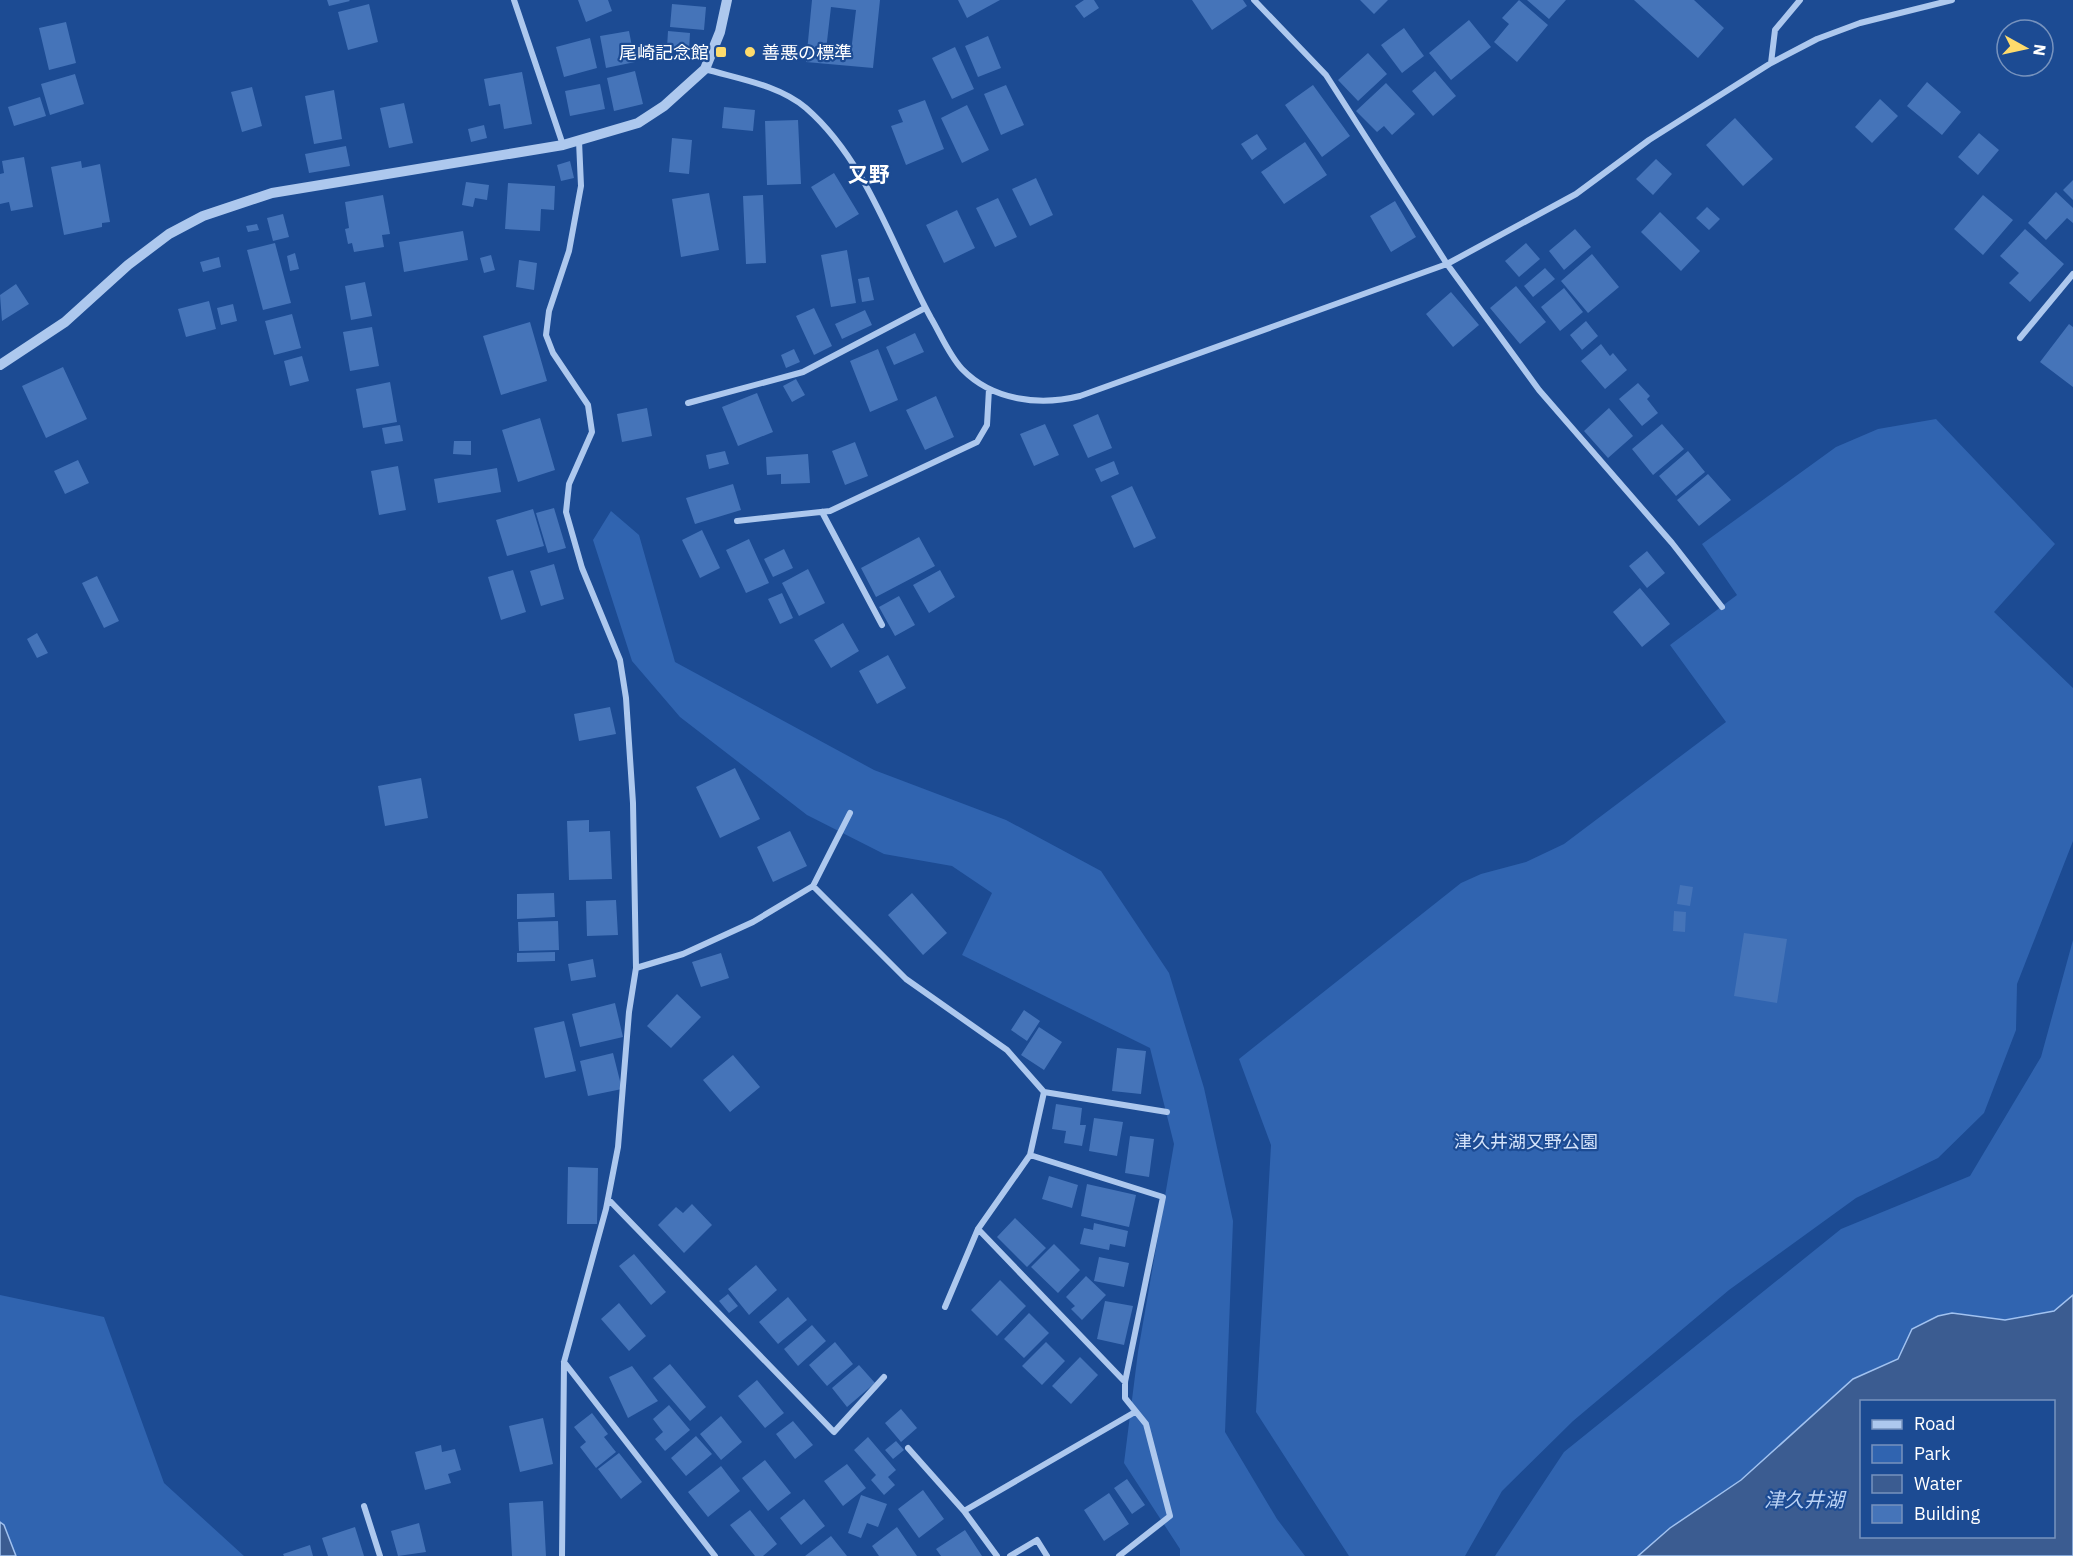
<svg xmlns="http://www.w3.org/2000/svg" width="2073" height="1556" viewBox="0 0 2073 1556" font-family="'IBM Plex Sans','Noto Sans JP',sans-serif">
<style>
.green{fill:#3064b0}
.water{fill:#3b5c91;stroke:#a1c2f0;stroke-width:1.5;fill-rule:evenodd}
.building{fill:#4574b9;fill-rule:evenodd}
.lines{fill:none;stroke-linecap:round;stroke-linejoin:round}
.minor{stroke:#adc8ee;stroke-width:6}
.tertiary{stroke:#adc8ee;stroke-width:10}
.poi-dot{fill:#fedb6c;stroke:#1c4b93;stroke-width:2}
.labels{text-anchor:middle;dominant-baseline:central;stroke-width:4.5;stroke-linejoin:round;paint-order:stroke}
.poi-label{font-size:18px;fill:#fff;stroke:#1c4b93;text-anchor:end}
.park-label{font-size:18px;fill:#d4e3fa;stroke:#1c4b93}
.water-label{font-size:20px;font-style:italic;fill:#bad2f5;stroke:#1c4b93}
.quarter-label{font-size:21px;font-weight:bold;fill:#fff;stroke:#1c4b93}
</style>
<rect width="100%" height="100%" fill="#1c4b93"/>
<path class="green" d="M1936,419L2055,544L1994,612L2073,688V841L2017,984L2016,1030L1984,1113L1938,1158L1856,1198L1729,1290L1573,1421L1502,1491L1465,1556H1349L1256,1412L1271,1145L1239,1059L1461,883L1481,874L1526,862L1564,844L1726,722L1670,645L1737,595L1702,544L1836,447L1878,429Z
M611,511L639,535L675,662L874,770L1006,820L1101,871L1169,973L1204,1088L1233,1221L1225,1432L1277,1519L1305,1556H1180V1549L1124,1463L1138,1352L1174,1144L1150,1048L962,955L992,893L952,866L884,854L807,815L680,717L632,661L593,540Z
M2073,940V1295L2055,1311L2005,1320L1952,1313L1912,1329L1898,1359L1853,1379L1741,1480L1670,1528L1638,1556H1495L1564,1452L1841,1229L1970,1176L2041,1057Z
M0,1295L104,1317L164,1483L244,1556H16L4,1525L0,1523Z"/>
<path class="water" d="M2073,1295V1556H1638L1670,1528L1741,1480L1853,1379L1898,1359L1912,1329L1938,1316L1952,1313L2005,1320L2054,1311ZM1862,1402H2054V1536H1862Z
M0,1522L4,1525L16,1556H0Z"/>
<path class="building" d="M327,0H349L350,1L329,6Z
M578,0H608L612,11L586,22Z
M812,0H880L873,68L806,62ZM831,7L856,10L851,52L826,50Z
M958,0H1000L967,18Z
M1084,0H1094L1099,8L1084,18L1075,6Z
M1192,0H1243L1247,6L1212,30Z
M1360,0H1388L1374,14Z
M1519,0L1548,25L1517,62L1494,42L1509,24L1502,18Z
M1527,0H1566L1549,19Z
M1634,0H1694L1724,28L1698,58Z
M369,4L378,42L348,50L338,12Z
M672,4L706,7L704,30L670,27Z
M1469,20L1491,47L1451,80L1429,53Z
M66,22L76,63L49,70L39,28Z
M1404,28L1424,56L1402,73L1381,45Z
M629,31L635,62L606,68L600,36Z
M668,31L690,33L689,50L667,48Z
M988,36L1001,68L978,77L965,46Z
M590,38L597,68L564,77L556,47Z
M955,47L974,89L952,99L932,58Z
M1368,53L1387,74L1358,101L1338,80Z
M635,71L643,104L614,111L607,78Z
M1435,71L1456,96L1433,116L1412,91Z
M522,72L532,124L504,129L500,104L489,106L484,79Z
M75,74L84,104L50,115L41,84Z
M1927,82L1961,112L1942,135L1907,106Z
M1386,83L1415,114L1392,135L1384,126L1377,132L1356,111Z
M600,84L605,109L570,116L565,91Z
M1006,85L1024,125L1001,135L984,94Z
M1313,85L1350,136L1322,157L1285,105Z
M252,87L262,126L242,132L231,92Z
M334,90L342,139L314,144L305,96Z
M40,97L46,116L14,126L8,107Z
M1880,99L1898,116L1872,143L1855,127Z
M925,100L944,149L906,165L891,126L903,122L898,110Z
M404,103L413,143L389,148L380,108Z
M967,105L989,150L962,163L941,118Z
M724,107L755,110L753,131L722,128Z
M1735,118L1773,159L1743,186L1706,145Z
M798,120L801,184L767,185L765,121Z
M484,125L487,138L471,142L468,129Z
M1979,133L1999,150L1978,175L1958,157Z
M1257,134L1267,149L1252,160L1241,144Z
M672,138L692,140L689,174L669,172Z
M1305,142L1327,175L1284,204L1261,172Z
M346,146L350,166L309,173L305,154Z
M24,157L33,207L11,211L9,202L0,204V174L4,173L2,161Z
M1656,159L1672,174L1653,195L1636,179Z
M81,161L82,168L100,164L110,222L102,223V227L64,235L51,167Z
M570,161L574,178L561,181L557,165Z
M834,173L859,214L836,228L811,187Z
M1036,178L1053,215L1030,226L1012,189Z
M2073,180V200L2063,190Z
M466,182L489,185L487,200L475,198L473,207L462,205Z
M508,183L555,186L554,210L541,209L540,231L505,229Z
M2056,192L2073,208V223L2067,218L2046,240L2028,223Z
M709,193L719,250L681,257L672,199Z
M383,195L390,234L382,235L384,247L354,252L352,243L348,244L345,229L349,228L345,202Z
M763,195L766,263L746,264L743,196Z
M1983,195L2013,220L1983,255L1954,229Z
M998,198L1017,237L995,247L976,208Z
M1395,201L1416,237L1391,252L1370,216Z
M1707,207L1720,219L1709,230L1696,218Z
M957,210L975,248L944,263L926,225Z
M1660,212L1700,251L1681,271L1641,232Z
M283,214L289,237L273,241L267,218Z
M257,224L259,230L248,232L246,226Z
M1575,229L1591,247L1564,270L1549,251Z
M2025,229L2064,264L2030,302L2009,283L2019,273L2000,256Z
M463,231L468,260L404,272L399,242Z
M275,243L291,303L263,310L247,250Z
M1526,243L1540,259L1519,277L1505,261Z
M847,250L856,303L831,307L821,255Z
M295,253L299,269L290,271L287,256Z
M1592,254L1619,287L1588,313L1561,281Z
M491,255L495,270L484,273L480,258Z
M219,257L221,267L203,272L200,262Z
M519,260L537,263L534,290L516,287Z
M1545,268L1555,279L1533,297L1524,286Z
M869,277L874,300L862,302L858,279Z
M365,282L372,316L351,320L345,286Z
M16,284L29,304L2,321L0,295Z
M1516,286L1546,322L1520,344L1490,308Z
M1564,288L1583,312L1560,331L1541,307Z
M1451,292L1479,325L1453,347L1426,314Z
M209,301L216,329L186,337L178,309Z
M233,304L237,321L221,325L217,308Z
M814,308L832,346L814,355L796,316Z
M865,310L872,325L842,339L835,324Z
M292,314L301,348L274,355L265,321Z
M1586,321L1598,336L1582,350L1570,335Z
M530,322L547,381L501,395L483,336Z
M2069,324L2073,327V387L2040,362Z
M372,327L379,366L350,371L343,332Z
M915,333L924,352L894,365L886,347Z
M1601,344L1610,356L1613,353L1627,370L1605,389L1581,361Z
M794,349L800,362L786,368L781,355Z
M878,349L898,400L870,412L850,361Z
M302,356L309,381L290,386L284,361Z
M63,367L87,419L46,438L22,386Z
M796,379L805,395L792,402L783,386Z
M390,382L397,422L363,428L356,389Z
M1638,383L1650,396L1647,399L1658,413L1642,426L1619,399Z
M757,393L773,432L738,446L722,407Z
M936,396L954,437L925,450L906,410Z
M647,408L652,436L622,442L617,414Z
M1609,408L1633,436L1608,458L1584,431Z
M1098,414L1112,448L1088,458L1073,425Z
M540,418L555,470L518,482L502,430Z
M1045,424L1059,455L1034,466L1020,434Z
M1662,424L1684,449L1653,475L1632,449Z
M400,425L403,441L385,444L382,428Z
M454,441H471V455L453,454Z
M855,442L868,476L845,485L832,451Z
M725,451L729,464L709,469L706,455Z
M1688,451L1705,472L1676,496L1659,476Z
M808,454L810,483L781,484V474L767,475L766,457Z
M78,460L89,483L65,494L54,471Z
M1114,461L1119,474L1101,482L1095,469Z
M398,466L406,510L379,515L371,471Z
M497,468L501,492L438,503L434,479Z
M1708,474L1731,500L1699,526L1677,500Z
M733,484L741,510L695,524L686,498Z
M1132,486L1156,538L1134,548L1111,496Z
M554,508L566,548L548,553L536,513Z
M533,509L544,546L507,556L496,520Z
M702,530L720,568L700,578L682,540Z
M919,537L935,566L876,597L861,568Z
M749,539L769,583L746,593L726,550Z
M784,549L793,568L773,577L764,559Z
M1647,551L1665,573L1647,588L1629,566Z
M554,564L564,599L541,606L530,571Z
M808,569L825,603L799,616L782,583Z
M513,570L526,612L501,620L488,577Z
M940,570L955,597L929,613L913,585Z
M97,576L119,621L104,628L82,583Z
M1640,588L1670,624L1642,647L1613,612Z
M782,593L793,618L780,624L768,599Z
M899,596L915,625L895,636L879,607Z
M843,623L859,651L831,668L814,640Z
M37,633L48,653L37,658L27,639Z
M888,655L906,688L877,704L859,671Z
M610,707L616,734L579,741L574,714Z
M735,768L760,819L720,838L696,787Z
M421,778L428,818L385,826L378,786Z
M589,820V832L610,831L612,879L569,880L567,821Z
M790,831L807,866L773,882L757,847Z
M1680,885L1693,887L1690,906L1677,904Z
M554,893L555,917L517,919V894Z
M912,893L947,933L923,955L888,915Z
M616,900L618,935L587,936L586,901Z
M1674,911L1686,912L1685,932L1673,931Z
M558,921L559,950L519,951L518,922Z
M1744,933L1787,939L1777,1003L1734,996Z
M555,952V961L517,962V953Z
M721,953L729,978L701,987L692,962Z
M593,959L596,977L571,981L568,964Z
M677,994L701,1017L671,1048L647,1026Z
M615,1003L623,1037L580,1047L572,1014Z
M1024,1010L1040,1021L1027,1041L1011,1030Z
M564,1021L576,1071L545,1078L534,1028Z
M1039,1027L1062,1042L1044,1070L1021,1055Z
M1117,1048L1146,1051L1141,1094L1112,1091Z
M613,1053L622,1089L588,1096L580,1061Z
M733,1055L760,1087L730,1112L703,1080Z
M1056,1104L1082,1108L1080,1125H1086L1082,1146L1064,1143L1066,1131L1052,1129Z
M1094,1118L1123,1122L1117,1156L1089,1151Z
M1130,1136L1154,1139L1149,1177L1125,1173Z
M568,1167L598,1168L597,1224H567Z
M1049,1176L1078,1185L1072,1208L1042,1199Z
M1087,1184L1136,1195L1129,1227L1081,1216Z
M692,1204L712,1225L684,1253L658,1225L676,1207L683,1213Z
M1015,1218L1046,1248L1027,1267L997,1237Z
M1094,1223L1128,1231L1125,1247L1110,1244L1109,1250L1080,1244L1084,1228L1093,1230Z
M1054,1244L1080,1270L1058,1293L1031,1267Z
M634,1254L666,1292L651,1305L619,1266Z
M1099,1257L1129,1263L1124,1287L1094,1281Z
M756,1265L777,1290L749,1315L728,1289Z
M1086,1276L1106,1295L1082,1320L1071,1309L1075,1306L1066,1297Z
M1000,1280L1026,1306L997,1336L971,1310Z
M728,1294L738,1306L729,1313L719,1301Z
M788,1297L807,1320L778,1344L759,1322Z
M1105,1301L1133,1306L1124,1345L1097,1339Z
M619,1303L646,1336L629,1351L601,1319Z
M1029,1313L1049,1333L1024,1358L1004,1339Z
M812,1325L826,1341L798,1366L784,1349Z
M835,1342L853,1364L827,1386L809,1365Z
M1046,1342L1065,1361L1042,1385L1022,1366Z
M1080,1357L1098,1375L1071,1404L1052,1386Z
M670,1364L706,1407L690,1421L653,1378Z
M859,1365L875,1383L847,1407L832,1388Z
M632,1366L658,1401L628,1418L609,1377Z
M757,1380L784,1413L765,1428L738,1396Z
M669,1405L690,1430L665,1451L655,1439L663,1432L653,1419Z
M901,1409L917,1428L901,1442L885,1423Z
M592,1413L608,1434L604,1437L616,1452L596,1468L580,1447L586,1442L574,1427Z
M721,1416L742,1442L721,1460L700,1434Z
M543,1418L553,1464L520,1472L509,1426Z
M793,1421L813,1445L795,1459L776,1434Z
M696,1436L712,1454L686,1476L671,1458Z
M868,1437L896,1470L888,1477L895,1485L884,1495L871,1480L876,1475L854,1450Z
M896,1441L904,1450L893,1459L885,1450Z
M441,1445L442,1452L455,1449L461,1470L448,1474L451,1483L425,1490L415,1452Z
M619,1453L642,1482L621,1499L598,1469Z
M765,1460L791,1493L768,1511L742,1478Z
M847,1464L866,1488L843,1506L824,1481Z
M721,1466L740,1491L708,1517L688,1492Z
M1127,1479L1145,1505L1132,1514L1114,1488Z
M923,1490L944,1519L919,1538L898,1509Z
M1109,1493L1129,1524L1104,1541L1084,1510Z
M861,1495L887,1504L878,1527L867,1523L861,1538L848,1533Z
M804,1499L825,1526L801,1545L780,1518Z
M543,1501L546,1556H512L509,1503Z
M750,1510L777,1544L763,1556H755L730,1525Z
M419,1523L426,1552L398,1556L391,1531Z
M355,1527L364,1556H328L322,1538Z
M897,1527L917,1556H879L872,1546Z
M965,1530L982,1556H941L936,1549Z
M831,1536L847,1556H805Z
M310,1545L313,1556H284L283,1554Z"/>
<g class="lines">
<path class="minor" d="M514,0L563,145
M1254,0L1326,75L1447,264L1539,390L1672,543L1722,607
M1771,63L1775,30L1800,0
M705,69C739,79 779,85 806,108C868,162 893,249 931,318C941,335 949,355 962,369C993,401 1040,406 1080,396L1447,264L1576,194L1649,140L1771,63L1817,39L1860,23L1952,0
M2020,338L2073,274
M688,403L803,372L925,308
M822,512L882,625
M737,521L830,511L977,442L987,425L989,389
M813,886L906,979L1007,1050L1044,1092L1167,1112
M636,968L683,954L753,922L813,886L850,813
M1030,1155L1163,1197L1125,1382V1398L1146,1424L1170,1516L1119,1556
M608,1199L834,1432L884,1377
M978,1229L1125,1382
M945,1307L978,1229L1030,1155L1044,1092
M564,1362L715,1556
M908,1448L964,1511L997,1556
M364,1506L380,1556
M964,1511L1135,1412
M562,1556L564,1362L606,1209L618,1147L629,1012L636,968L633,803L626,698L620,660L582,568L566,512L569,484L592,432L588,405L553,353L546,335L549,311L569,251L581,186L579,141
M1010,1556L1037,1540L1047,1556"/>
<path class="tertiary" d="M0,365L65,322L128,265L169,234L203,216L272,193L563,145L638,123L664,106L705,69L720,32L727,0"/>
</g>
<g class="poi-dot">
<rect x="715" y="46" width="12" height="12" rx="3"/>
<circle cx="750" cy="52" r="6"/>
</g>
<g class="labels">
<g class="poi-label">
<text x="709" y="52">尾崎記念館</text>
<text x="762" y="52" text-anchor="start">善悪の標準</text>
</g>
<g class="park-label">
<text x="1526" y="1141">津久井湖又野公園</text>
</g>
<g class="water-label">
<text x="1804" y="1499">津久井湖</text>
</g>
<g class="quarter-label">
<text x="869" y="174">又野</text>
</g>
</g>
<rect x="1860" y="1400" width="195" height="138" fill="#1c4b93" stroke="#7793be" stroke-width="1.5"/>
<rect x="1872" y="1420" width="30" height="9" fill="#adc8ee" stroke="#7793be" stroke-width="1.5"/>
<text x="1914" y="1430" font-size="18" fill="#ffffff">Road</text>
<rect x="1872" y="1445" width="30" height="18" fill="#3064b0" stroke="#7793be" stroke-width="1.5"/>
<text x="1914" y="1460" font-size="18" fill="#ffffff">Park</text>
<rect x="1872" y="1475" width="30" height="18" fill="#3b5c91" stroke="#7793be" stroke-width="1.5"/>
<text x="1914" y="1490" font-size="18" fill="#ffffff">Water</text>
<rect x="1872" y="1505" width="30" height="18" fill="#4574b9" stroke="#7793be" stroke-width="1.5"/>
<text x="1914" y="1520" font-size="18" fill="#ffffff">Building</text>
<g transform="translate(2025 48) rotate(98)"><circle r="28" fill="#1c4b93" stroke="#7793be" stroke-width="1.5"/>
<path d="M0-4.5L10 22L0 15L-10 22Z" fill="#fedb6c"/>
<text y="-9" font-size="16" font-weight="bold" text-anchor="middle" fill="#ffffff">N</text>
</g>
</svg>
